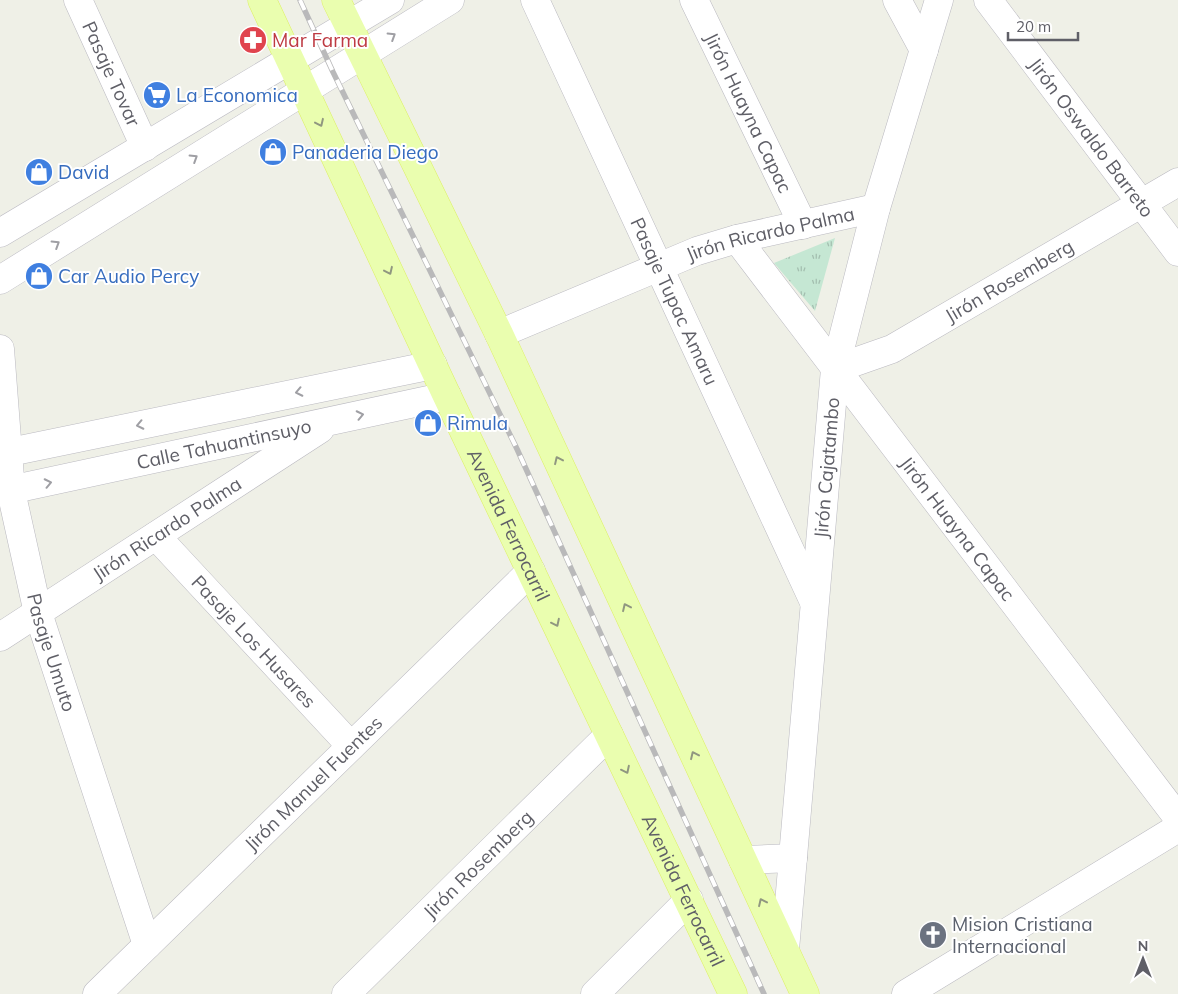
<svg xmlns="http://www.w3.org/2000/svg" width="1178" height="994" viewBox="0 0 1178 994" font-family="Mulish,sans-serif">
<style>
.grass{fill:url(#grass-tufts)}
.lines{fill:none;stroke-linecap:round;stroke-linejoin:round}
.street-casing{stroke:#bab9c0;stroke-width:29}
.secondary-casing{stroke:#bdbcc4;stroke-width:29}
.primary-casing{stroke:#ddf061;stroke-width:29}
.street{stroke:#fff;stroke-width:28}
.secondary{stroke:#fff;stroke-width:28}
.primary{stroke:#eafeaf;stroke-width:28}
.rail-casing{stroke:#b9b9ba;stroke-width:5.5}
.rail{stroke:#fff;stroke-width:4;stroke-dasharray:11;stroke-linecap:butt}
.oneway{stroke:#9f9fa4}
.oneway2{stroke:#909780}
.labels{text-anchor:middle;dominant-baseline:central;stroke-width:4;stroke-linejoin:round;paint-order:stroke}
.health-label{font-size:19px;fill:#be3a42;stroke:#fff;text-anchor:start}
.street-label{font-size:19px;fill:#5f5f67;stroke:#fff}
.shop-label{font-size:19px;fill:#366cbe;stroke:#fff;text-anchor:start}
.worship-label{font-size:19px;fill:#5b616d;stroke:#fff;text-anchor:start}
</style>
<defs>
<pattern id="grass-tufts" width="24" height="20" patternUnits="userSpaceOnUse" patternTransform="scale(1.25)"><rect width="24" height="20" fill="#c5e7d3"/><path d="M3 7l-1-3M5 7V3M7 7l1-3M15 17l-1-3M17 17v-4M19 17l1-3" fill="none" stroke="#a3beaf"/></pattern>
</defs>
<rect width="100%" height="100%" fill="#eff0e7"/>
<path class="grass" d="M835,238L815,311L774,263Z"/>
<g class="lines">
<defs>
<g id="street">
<path id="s1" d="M78,0L145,147"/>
<path id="s2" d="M535,0L814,602"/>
<path id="s3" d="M694,0L803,225"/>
<path d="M897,0L924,50"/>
<path id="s4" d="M988,0L1178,252"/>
<path id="s5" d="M737,239L1178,818"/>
<path id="s6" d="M499,334L697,251L737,239L876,208"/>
<path id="s7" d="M0,349L11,491L38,613L147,945"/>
<path id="s8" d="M835,369L892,349L1178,182"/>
<path d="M0,454L433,365"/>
<path id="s9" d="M0,492L447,396"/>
<path id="s10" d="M156,536L351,746"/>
<path id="s11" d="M0,637L320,429"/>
<path d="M743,860L793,858"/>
<path id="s12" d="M785,950L835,369L876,208L939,0"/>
<path id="s13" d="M97,994L531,571"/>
<path id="s14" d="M346,994L609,735"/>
<path d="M595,994L689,900"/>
<path d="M906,994L1178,828"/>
</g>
<path id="secondary" d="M0,233L390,0
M0,280L450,0"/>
<g id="primary">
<path id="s15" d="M262,0L447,396L733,994"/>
<path d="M336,0L499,334L805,994"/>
</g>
</defs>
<use href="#street" class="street-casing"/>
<use href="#secondary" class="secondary-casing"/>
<use href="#primary" class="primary-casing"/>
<use href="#street" class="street"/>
<use href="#secondary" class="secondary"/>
<use href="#primary" class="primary"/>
<defs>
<path id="rail" d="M300,0L333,72L517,449L764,994"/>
</defs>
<use href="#rail" class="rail-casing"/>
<use href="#rail" class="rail"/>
</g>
<defs><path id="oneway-chevron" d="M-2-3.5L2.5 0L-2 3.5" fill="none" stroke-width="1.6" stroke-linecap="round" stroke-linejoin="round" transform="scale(1.25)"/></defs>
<g class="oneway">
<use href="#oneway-chevron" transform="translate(392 36) rotate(-32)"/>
<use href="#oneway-chevron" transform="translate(194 158) rotate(-32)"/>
<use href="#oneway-chevron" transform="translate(56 244) rotate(-32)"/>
<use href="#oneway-chevron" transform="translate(299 392) rotate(168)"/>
<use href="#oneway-chevron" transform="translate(360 415) rotate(-12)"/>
<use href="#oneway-chevron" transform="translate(140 425) rotate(168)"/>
<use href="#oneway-chevron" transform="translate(48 483) rotate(-12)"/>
</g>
<g class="oneway2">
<use href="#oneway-chevron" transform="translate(320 123) rotate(65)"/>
<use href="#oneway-chevron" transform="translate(389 271) rotate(65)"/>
<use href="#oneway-chevron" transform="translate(558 460) rotate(-115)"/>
<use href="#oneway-chevron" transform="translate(626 607) rotate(-115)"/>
<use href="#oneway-chevron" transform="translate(556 623) rotate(64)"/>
<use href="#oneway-chevron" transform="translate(694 755) rotate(-115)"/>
<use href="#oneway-chevron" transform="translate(626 770) rotate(64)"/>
<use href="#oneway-chevron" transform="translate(762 902) rotate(-115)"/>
</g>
<defs>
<symbol id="pharmacy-disc" viewBox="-11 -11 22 22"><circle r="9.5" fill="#e0444e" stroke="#fff"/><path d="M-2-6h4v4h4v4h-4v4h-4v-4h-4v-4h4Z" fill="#fff"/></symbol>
<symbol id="supermarket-disc" viewBox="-11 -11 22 22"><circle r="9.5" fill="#3f7fe0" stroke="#fff"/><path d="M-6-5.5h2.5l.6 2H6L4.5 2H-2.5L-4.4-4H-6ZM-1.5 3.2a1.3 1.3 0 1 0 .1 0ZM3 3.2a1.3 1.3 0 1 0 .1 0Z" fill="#fff"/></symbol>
<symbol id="shop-disc" viewBox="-11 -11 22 22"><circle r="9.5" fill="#3f7fe0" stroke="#fff"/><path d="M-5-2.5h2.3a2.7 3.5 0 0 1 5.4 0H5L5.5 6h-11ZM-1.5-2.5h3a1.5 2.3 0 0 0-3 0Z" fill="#fff"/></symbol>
<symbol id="church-disc" viewBox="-11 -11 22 22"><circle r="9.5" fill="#6b7280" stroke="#fff"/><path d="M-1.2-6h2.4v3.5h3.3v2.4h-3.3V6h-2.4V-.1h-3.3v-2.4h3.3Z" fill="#fff"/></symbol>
</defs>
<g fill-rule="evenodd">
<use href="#pharmacy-disc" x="237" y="24" width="32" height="32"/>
<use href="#supermarket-disc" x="141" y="79" width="32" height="32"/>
<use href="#shop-disc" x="257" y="136" width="32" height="32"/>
<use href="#shop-disc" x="23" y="156" width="32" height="32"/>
<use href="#shop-disc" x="23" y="260" width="32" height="32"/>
<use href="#shop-disc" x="412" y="407" width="32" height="32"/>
<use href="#church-disc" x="917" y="919" width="32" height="32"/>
</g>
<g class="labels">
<g class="health-label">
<text x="272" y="40">Mar Farma</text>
</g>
<g class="street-label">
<text stroke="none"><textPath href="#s1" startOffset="81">Pasaje Tovar</textPath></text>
<text stroke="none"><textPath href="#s3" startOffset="125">Jirón Huayna Capac</textPath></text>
<text stroke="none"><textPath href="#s4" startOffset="172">Jirón Oswaldo Barreto</textPath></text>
<text stroke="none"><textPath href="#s6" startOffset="290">Jirón Ricardo Palma</textPath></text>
<text stroke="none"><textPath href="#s8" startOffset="196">Jirón Rosemberg</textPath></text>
<text stroke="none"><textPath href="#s2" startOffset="332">Pasaje Tupac Amaru</textPath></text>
<text stroke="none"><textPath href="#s9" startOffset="229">Calle Tahuantinsuyo</textPath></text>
<text stroke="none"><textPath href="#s12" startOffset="484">Jirón Cajatambo</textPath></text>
<text stroke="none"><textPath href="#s15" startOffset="580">Avenida Ferrocarril</textPath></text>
<text stroke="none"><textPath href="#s11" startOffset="199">Jirón Ricardo Palma</textPath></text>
<text stroke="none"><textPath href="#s5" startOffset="364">Jirón Huayna Capac</textPath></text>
<text stroke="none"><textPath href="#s10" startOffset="144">Pasaje Los Husares</textPath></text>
<text stroke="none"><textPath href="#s7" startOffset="309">Pasaje Umuto</textPath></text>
<text stroke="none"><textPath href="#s13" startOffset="302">Jirón Manuel Fuentes</textPath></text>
<text stroke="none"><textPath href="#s14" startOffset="185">Jirón Rosemberg</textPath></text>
<text stroke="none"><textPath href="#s15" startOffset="985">Avenida Ferrocarril</textPath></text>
</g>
<g class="shop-label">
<text x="176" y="95">La Economica</text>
<text x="292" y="152">Panaderia Diego</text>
<text x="58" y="172">David</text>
<text x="58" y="276">Car Audio Percy</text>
<text x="447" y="423">Rimula</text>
</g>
<g class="worship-label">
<text x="952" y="924">Mision Cristiana<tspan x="952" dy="22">Internacional</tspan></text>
</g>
</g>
<g transform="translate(1143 959)" stroke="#ffffff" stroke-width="4" paint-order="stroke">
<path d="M0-4L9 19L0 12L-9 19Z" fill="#5f5f67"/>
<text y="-8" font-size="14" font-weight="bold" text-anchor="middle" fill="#5f5f67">N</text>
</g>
<path d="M1008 32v8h70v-8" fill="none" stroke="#5f5f67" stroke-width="2.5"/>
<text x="1016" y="32" font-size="15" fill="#5f5f67" stroke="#ffffff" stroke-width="4" paint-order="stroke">20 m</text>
</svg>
